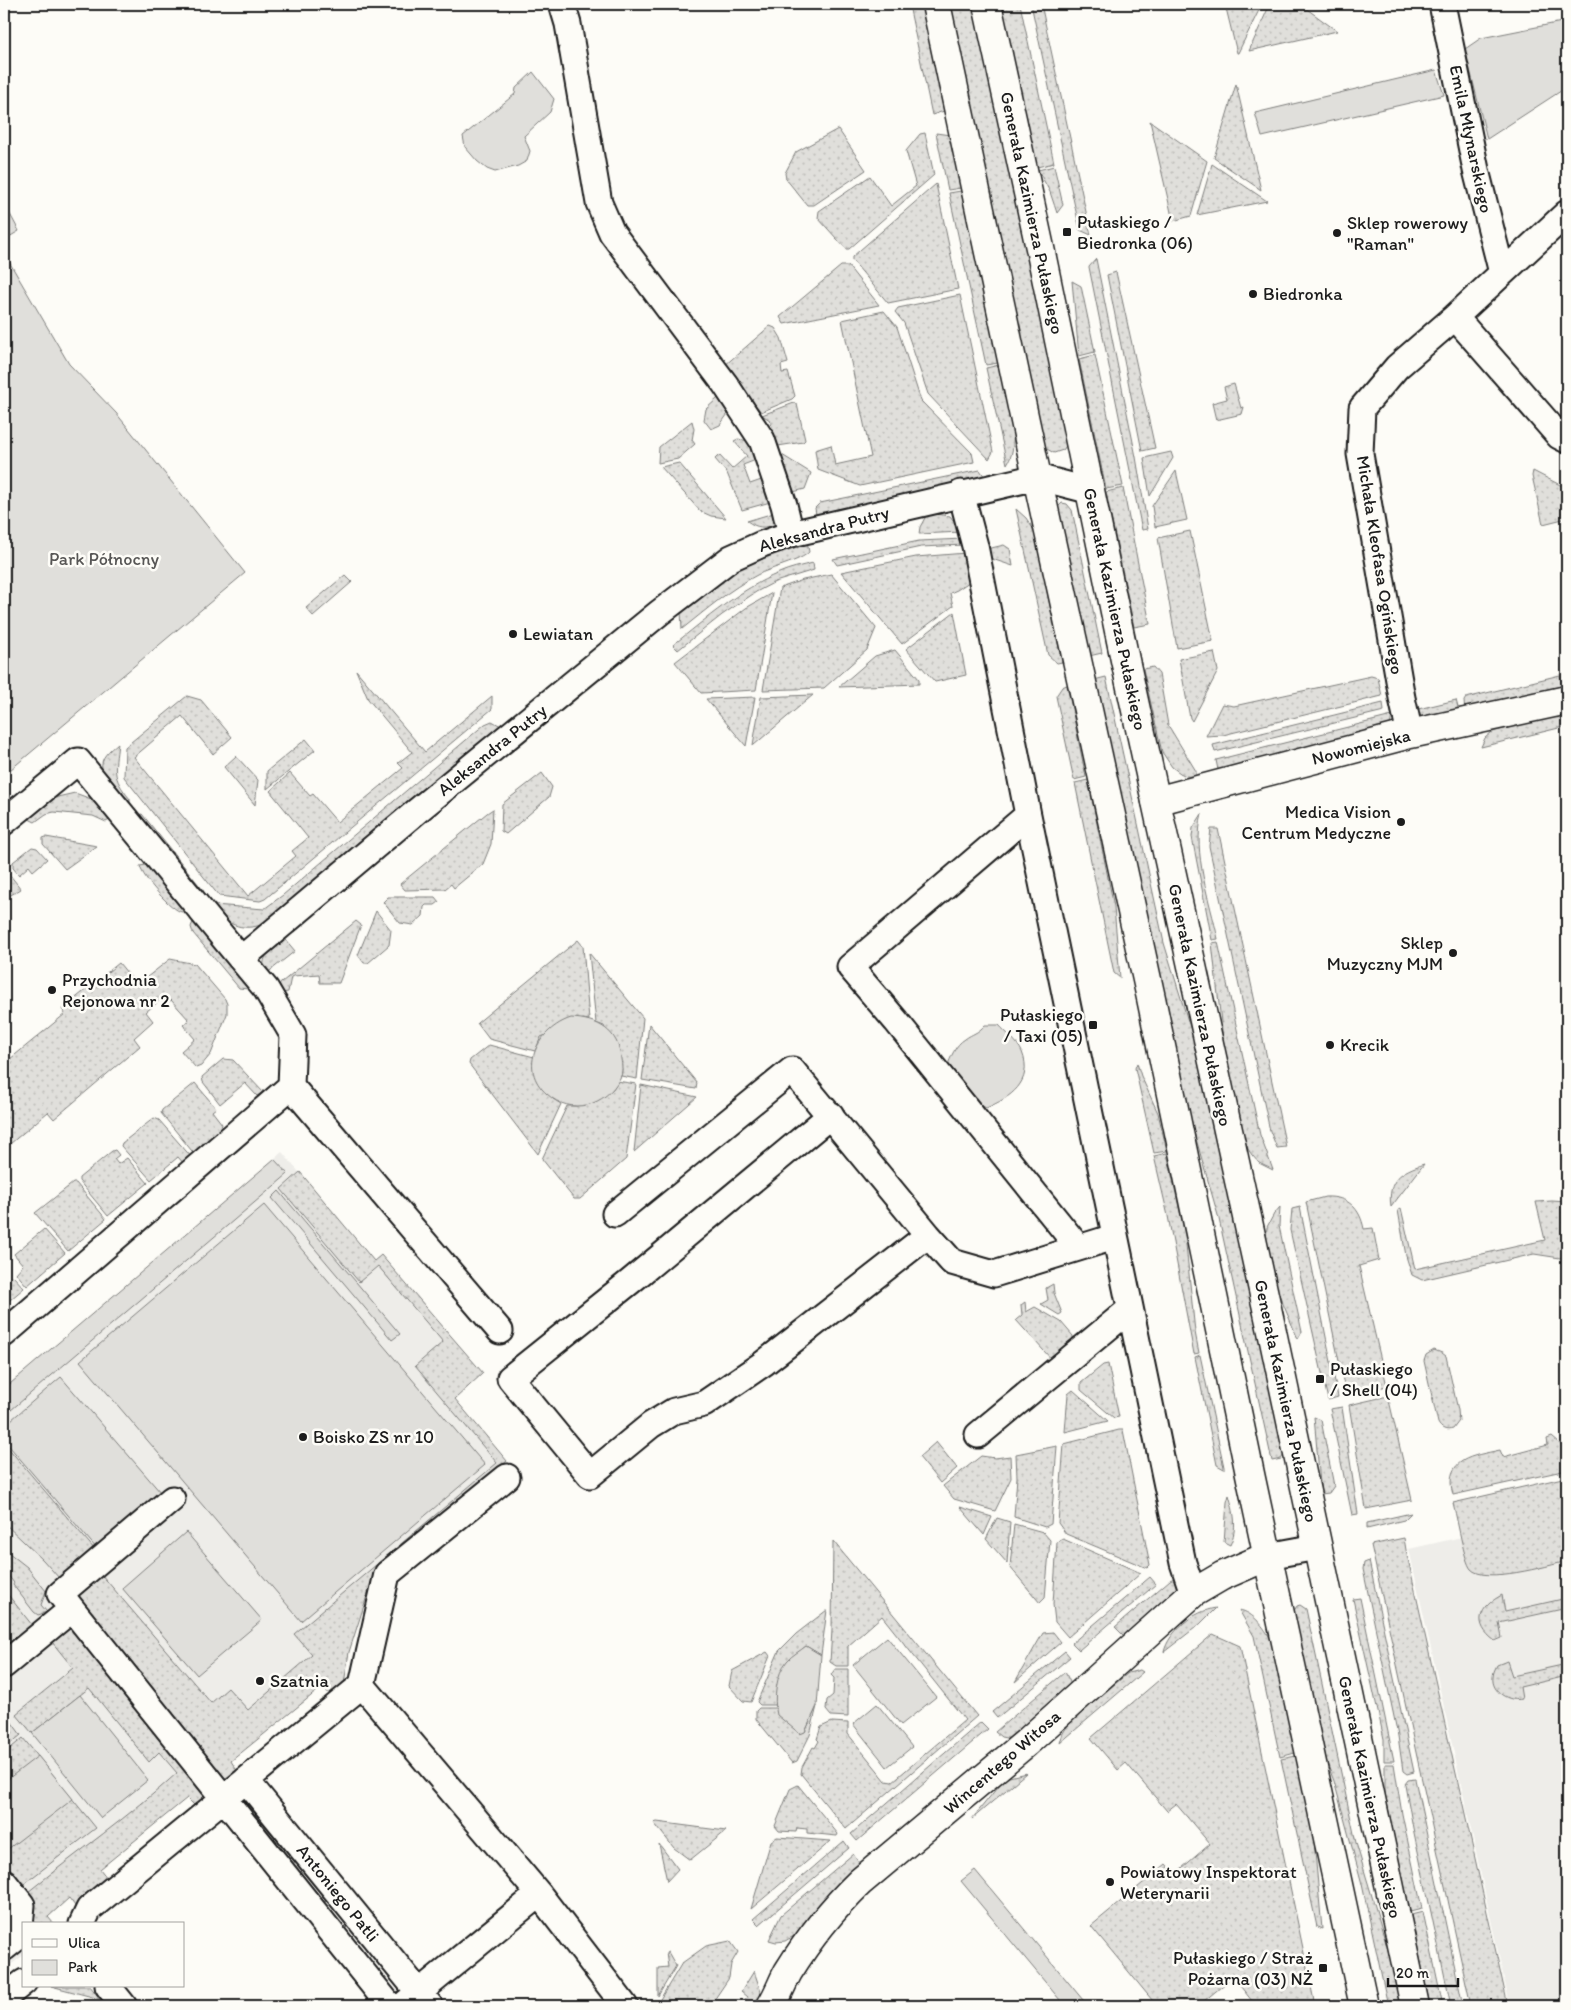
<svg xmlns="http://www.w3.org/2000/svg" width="1571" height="2010" viewBox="0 0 1571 2010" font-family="Itim,sans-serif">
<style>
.built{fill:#eeede9}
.grass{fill:url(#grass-dots);stroke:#7e7e7c}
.green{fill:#e0dfdb;stroke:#7e7e7c}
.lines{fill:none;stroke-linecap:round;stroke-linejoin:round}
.minor-casing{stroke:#1c1c1c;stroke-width:29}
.tertiary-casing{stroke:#1c1c1c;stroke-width:31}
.secondary-casing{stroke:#1c1c1c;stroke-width:31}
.minor{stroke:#fdfcf7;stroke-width:25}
.tertiary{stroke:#fdfcf7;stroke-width:28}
.secondary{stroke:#fdfcf7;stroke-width:28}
.poi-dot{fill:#1c1c1c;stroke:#fdfcf7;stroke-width:2}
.labels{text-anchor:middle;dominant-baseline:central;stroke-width:5;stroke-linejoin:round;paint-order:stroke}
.street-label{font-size:18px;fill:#1c1c1c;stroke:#fdfcf7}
.poi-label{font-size:18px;fill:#1c1c1c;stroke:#fdfcf7;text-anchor:start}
.park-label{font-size:18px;fill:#575655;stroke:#fdfcf7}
</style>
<defs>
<pattern id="grass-dots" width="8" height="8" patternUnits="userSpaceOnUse" patternTransform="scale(1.25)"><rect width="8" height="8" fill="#e0dfdb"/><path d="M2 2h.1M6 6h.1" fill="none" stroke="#c0bfbb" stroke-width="1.8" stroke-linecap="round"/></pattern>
</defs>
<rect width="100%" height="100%" fill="#fdfcf7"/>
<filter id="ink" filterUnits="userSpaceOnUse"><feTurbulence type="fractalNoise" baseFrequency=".02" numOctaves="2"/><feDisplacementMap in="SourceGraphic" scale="10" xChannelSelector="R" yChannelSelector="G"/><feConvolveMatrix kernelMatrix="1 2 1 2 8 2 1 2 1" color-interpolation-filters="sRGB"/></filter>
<g filter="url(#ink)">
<path class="built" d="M282,1152L374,1261L381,1255L483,1373L455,1399L507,1461L375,1571L349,1652L187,1786L48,1917L45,1924H24V1955L4,1970V1389Z
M1567,1513V2006H1510L1409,1549Z"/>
<path class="grass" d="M921,4L944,111L932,115L909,5Z
M949,4H973L1068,443L1063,450L1054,453L1045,448L1043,441Z
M1001,4H1020L1054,163L1037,167Z
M1031,4H1041L1091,235L1080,230Z
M1225,4H1262L1238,53H1237Z
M1270,4H1300L1337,31L1249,51Z
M1236,84L1261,190L1214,158Z
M1150,121L1207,161L1191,216L1173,221Z
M838,129L866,170L814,205H807L786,179L785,173L796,152Z
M925,133L934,175L849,249H846L818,218L819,211L870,176L891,206L916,186L906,151L920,134Z
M936,133L950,135L961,188L948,190Z
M1212,164L1267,201L1197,215Z
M1054,166L1063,205L1057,213L1050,192L1038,170Z
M936,184L958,289L888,303L852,260V257Z
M961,191L998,363L986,365L949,193Z
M1096,259L1136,457L1148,529L1142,530L1089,267Z
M841,266H848L879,305L784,324L780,317Z
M1116,272L1155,448L1142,451L1107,275Z
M1072,281L1081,286L1095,352L1079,356Z
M960,295L993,452L989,459L928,394L904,323L895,312L898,308Z
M884,311L897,327L921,401L972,453L974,462L860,486L818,470L815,450L831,445L835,465L871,457L842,320Z
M770,326L775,328L781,338L788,363L781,365L782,373L788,372L795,396L792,399L761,412L724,366Z
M1095,355L1123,486L1106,489L1079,359Z
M999,365C1004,390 1023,441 1007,464L986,368Z
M1234,384L1241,408L1244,407L1242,414L1216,420L1212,403L1227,399L1224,387Z
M718,398L731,399L735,404L720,425L711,429L704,420L706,409Z
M794,403L797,404L805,440L803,442L778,446L770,420L762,415Z
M692,421L694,429L692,440L695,444L678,459L658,463L659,447Z
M738,439L754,442L761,458L743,465L750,484L767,478L774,501L742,510L727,473L715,459L719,455L732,469L747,456L734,441Z
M774,450L811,473L805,489L789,493Z
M1171,452L1173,458L1150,496L1144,458Z
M679,463L726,518L711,516L700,511L661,467Z
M980,470L987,480L816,515L815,508L820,503Z
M1176,471L1187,520L1155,527L1152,506Z
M1533,471L1564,487L1567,502V518L1543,524L1532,476Z
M1123,488L1150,624L1134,627L1106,492Z
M1062,503L1067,504L1072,510L1102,653L1089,656L1057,508Z
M1016,509L1026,518L1034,530L1062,662L1057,663L1048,655Z
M777,512L776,524C764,529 757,528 747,521Z
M935,514L950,516L962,532L919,534L920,527L926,516Z
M1190,531L1213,641L1177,648L1158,538Z
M963,539L964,545L921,547L837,565L833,559L919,541Z
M807,541L809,552C801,561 770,568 757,575C730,589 706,610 682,629L681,611L736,569L761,555Z
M1004,545L1010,549L1013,566L989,558L987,549Z
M966,553L972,580L957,590L950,593L953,606L902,644L841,572L916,557Z
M813,563L814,570L775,582L756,592L722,615L678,650L673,645C706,619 740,589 779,573C790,568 801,566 813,563Z
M831,574L876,628L867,650L824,688L763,690L780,588L803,580Z
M345,575L352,582L313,616L306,608Z
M772,593L756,690L701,693L675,662L746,608Z
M954,612L966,675L935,682L906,649Z
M895,650L919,679V684L839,687L875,656Z
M1214,652L1218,671L1192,721L1190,718L1179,659Z
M1153,667L1159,674L1168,725L1196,771V777L1186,776L1180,773L1172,767L1162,752L1143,669Z
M356,670L425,752L492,696V709L265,899L260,901L219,896L124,777L125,747L187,696L201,700L232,737L213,754L182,716L134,757L248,896L296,856L292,851L308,838L270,791L290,773L310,796L313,794L337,822L403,768L398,763L412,752L368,699Z
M1560,675L1563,690L1465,714L1464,701L1466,698Z
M1371,676L1378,678L1382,696L1223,735L1206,736L1222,704L1234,706Z
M1106,677L1164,943L1196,1047L1207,1096L1284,1455L1281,1459L1272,1461L1219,1219L1182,1090L1094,680Z
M1067,685L1086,777L1074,780L1056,696L1062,687Z
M813,695L754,745H753L761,697Z
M755,697L746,746L706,699Z
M1456,700L1460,715L1420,720L1414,710Z
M1383,703L1384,711L1215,752L1213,745Z
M1392,716L1389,730L1219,775L1216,760Z
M1555,716L1567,721V726L1481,747L1485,738L1492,732Z
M492,721L501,726V728L269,922C244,933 229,926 211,908L214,905L264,909L283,895L485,724Z
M306,739L315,750L267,789V771Z
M118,743C115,771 111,776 130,799V803H128L102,769C100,757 109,751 118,743Z
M236,756L258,780L255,805L224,767Z
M542,773L552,787L549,797L506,834L501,831L502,804Z
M1088,780L1114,907L1120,978L1114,973L1075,783Z
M75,793L94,800L111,819L106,822L93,816L54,812L46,814L35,822L29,819L53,798Z
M493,809L491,844L483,864L454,888L451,884L445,889L405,890L400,884L487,813Z
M142,814L203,890V896L138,815Z
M1202,814C1192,853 1210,901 1218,939L1212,940L1192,837L1193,828Z
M1211,829H1218L1286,1147L1277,1148L1270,1131L1209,846Z
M46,837L97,846L65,869L43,844V838Z
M32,847L37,848L47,859L33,871L29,866L19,875L13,868V862Z
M146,865L151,868L185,909L182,912C172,911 142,877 140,866Z
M6,870L21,889L4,899V873Z
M388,897H435L439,902L435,905H426L424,907L423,916L413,925L400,923L383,902Z
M376,911L391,930L389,945L368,963H364L358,955Z
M356,921L361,925L339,983H320L319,974L293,976L291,977L288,992L282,993L276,987Z
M193,922L196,924L241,978H245L252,986L248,989L239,988L193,933L191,927Z
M285,939L295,951L266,974C258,958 272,947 285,939Z
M578,940L583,946L589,1020L583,1019L541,1037L535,1051L489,1039L477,1023Z
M1218,942L1260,1135L1273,1170L1259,1163L1252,1155L1248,1149L1242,1132L1223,1039L1212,943Z
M589,953L643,1018L637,1079L621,1076L622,1069L604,1026L596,1023Z
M170,959L195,964L225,999L227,1004V1014L211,1054L201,1066L196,1068L181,1051L195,1039L183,1025L189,1020L171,1000L165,1005L160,1000L146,1012L153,1021L134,1038L140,1046L54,1119L48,1112L4,1149V1064L65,1014L62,1009L119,963L137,985Z
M649,1024L697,1083L696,1089L642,1080Z
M489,1045L534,1057L533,1062L553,1099L561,1104L538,1154L469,1064L470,1060Z
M223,1059L233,1060L263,1092L257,1096L245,1083L220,1104L203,1082L202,1077Z
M1137,1063L1141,1076L1158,1113L1167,1151L1154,1153L1135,1068Z
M617,1081L636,1084L626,1159L580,1199H574L542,1159L567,1106H577L613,1089Z
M195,1083L216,1108L212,1111L222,1124L217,1138L196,1156L161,1113L162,1110Z
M641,1085L697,1097L634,1152Z
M154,1118L159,1120L193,1159L185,1165L178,1157L151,1180L121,1146L122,1143Z
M115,1150L119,1155L114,1159L118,1164L127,1158L148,1183L108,1216L79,1181V1178L112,1151Z
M1167,1153L1185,1235L1195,1332L1199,1353L1194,1354L1168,1216L1154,1156Z
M1424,1164L1391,1207C1387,1180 1401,1171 1424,1164Z
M300,1172L374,1261L381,1255L483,1373L455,1399L507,1461L375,1571L349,1652L343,1690L334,1698L322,1687L231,1761L239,1774C232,1779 226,1780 218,1775L74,1597L101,1574L211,1703L228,1688L248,1710L312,1655L294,1634L497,1463L415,1366L443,1342L378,1266L359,1282L281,1189Z
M73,1183H76L106,1219L68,1251L35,1213Z
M1325,1197C1348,1196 1360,1208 1364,1229L1373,1228L1379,1260L1359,1266L1387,1386L1346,1395L1306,1202Z
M1552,1201L1567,1202V1256L1560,1258L1534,1254L1422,1280L1412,1275L1406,1256L1398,1210L1401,1208L1415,1269L1545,1240L1536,1202Z
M1280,1207L1279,1226L1302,1332L1298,1339L1278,1292L1266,1240L1267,1227L1274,1214Z
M1300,1207L1338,1397L1328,1400L1290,1230L1292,1209Z
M44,1229L65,1253L27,1286L16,1273L23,1265L14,1254Z
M4,1275L8,1280L13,1276L24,1288L4,1305V1297L7,1294L4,1290Z
M1053,1284L1054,1293L1062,1313L1059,1315L1041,1304L1048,1300L1046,1288Z
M1025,1302L1026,1312L1035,1307L1061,1322L1073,1336L1072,1345L1053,1361L1016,1320L1022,1315L1021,1305Z
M1434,1350L1442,1353L1446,1356L1458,1410L1459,1421L1453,1429C1446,1431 1441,1429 1438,1423L1424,1361L1426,1355Z
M1200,1355L1224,1467V1469L1217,1465L1195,1357Z
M1108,1364L1119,1417L1114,1418L1081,1390V1383L1103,1365Z
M1073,1390L1108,1421L1065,1432L1068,1394Z
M1388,1396L1412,1500L1366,1509L1349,1405Z
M1342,1407L1358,1514L1352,1515L1330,1409Z
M1314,1417L1321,1420L1334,1486L1329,1493L1321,1494Z
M1119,1430H1123L1150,1565L1147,1568L1066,1534L1058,1523L1064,1444Z
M1552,1437L1567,1450V1470L1453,1495C1443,1458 1473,1456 1500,1450L1503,1457L1548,1445L1547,1439Z
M936,1442L957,1468L940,1483L919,1457Z
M4,1443L95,1550L71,1573L59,1578L43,1560L4,1523Z
M1057,1446L1051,1524L1045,1527L1014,1517L1017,1477L1016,1454Z
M981,1456L995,1458L1010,1456L1011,1478L995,1511L954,1499L943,1486Z
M1567,1477V1561C1548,1566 1484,1584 1471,1569C1464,1561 1457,1517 1453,1503Z
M1229,1495C1234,1512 1238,1528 1230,1545L1224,1542L1227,1502Z
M960,1507L992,1517L984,1535Z
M1411,1513L1404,1520L1367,1529V1523Z
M997,1518L1010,1522L1007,1563L986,1539Z
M1014,1524L1043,1532L1050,1540L1045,1598L1040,1603L1010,1567Z
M1404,1538L1406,1550L1508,2006H1471L1371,1545Z
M1063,1539L1141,1573L1068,1637L1055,1622L1053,1604L1057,1542Z
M833,1541L977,1716L846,1829L801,1774L802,1767L813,1747L815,1748L819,1741L817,1739L821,1727L832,1722L848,1723V1734L886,1781L892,1782L965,1720L882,1616L848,1646V1666H836L830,1662L832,1630Z
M4,1549L27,1567L46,1591L41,1605L47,1612L38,1615L34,1612L13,1585L14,1583L4,1570Z
M1369,1561L1414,1772L1407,1774L1403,1771L1398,1736L1363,1569L1364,1563Z
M1150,1577L1156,1584L1079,1650L1072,1643Z
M1176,1577L1179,1586L1177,1594L1128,1636L1123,1635L1115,1627L1170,1580Z
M5,1591L36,1630L4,1654V1592Z
M1502,1595L1505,1612L1567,1598V1608L1499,1623L1502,1638L1495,1641C1472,1624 1479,1607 1502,1595Z
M1360,1598L1394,1761H1384V1739L1353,1599Z
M1300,1605L1306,1609L1356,1843L1394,1970L1401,2006H1388L1362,1884L1334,1781L1327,1763L1293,1612L1297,1606Z
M1216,1608L1200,1624L1164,1652C1169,1631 1194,1611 1216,1608Z
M827,1610L821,1655L806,1646C779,1668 779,1670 776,1705H760L757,1702L779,1651L796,1634Z
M1239,1610C1253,1612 1265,1628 1271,1640L1295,1753L1280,1757L1254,1636Z
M64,1626L74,1629L204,1790V1802L195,1806L187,1798L100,1869L107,1878L108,1883L75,1906L69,1898L48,1917L54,1924H34L35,1905L27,1894L28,1892C77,1852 130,1816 177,1773L159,1752L149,1762L89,1688L32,1733L16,1714L73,1668L48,1637Z
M1053,1632L1061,1642L1015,1682L1043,1633Z
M1213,1634L1240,1646L1315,2006H1256L1233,1977L1198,2006H1157L1091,1926L1166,1864L1175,1874L1210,1844L1176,1804L1167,1811L1126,1763L1118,1770L1091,1738Z
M1065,1651L1070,1657L997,1718L992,1712Z
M767,1652L770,1656L751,1702L743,1701L729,1686L732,1671Z
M1507,1661L1512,1676L1567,1664V1676L1520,1687L1522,1699C1509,1702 1491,1692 1493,1677C1493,1673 1495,1669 1497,1665Z
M835,1669H848V1717L831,1716L826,1710L827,1700L833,1695L834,1678L831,1675Z
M1140,1670L1143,1672L1060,1743L1063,1733L1070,1722L1128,1673Z
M1065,1672L1070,1682V1687L1011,1739L1001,1737L995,1732Z
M817,1706L810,1735L797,1761L792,1763L756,1719V1711L759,1708H776L778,1715L805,1732Z
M10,1720L21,1735L4,1749V1725Z
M981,1722L988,1729L857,1841L851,1834Z
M23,1738L96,1828L20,1887L4,1866V1749L6,1752Z
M1296,1756L1314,1841L1322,1929L1317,1927L1281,1759Z
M1385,1764H1394L1402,1814L1422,1909L1410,1912L1385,1793Z
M1026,1773L972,1819L1005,1778Z
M1415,1779L1463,2006H1451L1413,1828L1405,1784L1408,1780Z
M798,1785L838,1834L837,1836L807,1833V1829L797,1828L796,1832L779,1831L775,1826L790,1789Z
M657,1822L726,1831L690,1860L674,1848L654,1823Z
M777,1837L831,1841L751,1909L771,1841Z
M844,1841L849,1848L759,1925L753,1919Z
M659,1844L678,1869L667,1881Z
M853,1854L861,1866L801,1932L785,1941L776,1942L769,1940L781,1915Z
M1423,1912L1443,2006H1430L1411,1915Z
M730,1941L738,1952L731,1964L729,1978L710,2006H656L682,1963L706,1946Z
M668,1952L676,1966L658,1996V1968L668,1967L666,1953Z
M754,1971L761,1992L758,2006H740L747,1997L741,1992Z
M51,1986H90L100,1999Z"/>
<path class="green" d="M1567,21V87L1487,139L1465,49L1481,38Z
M1436,70L1444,95L1262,137L1255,113Z
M533,72L554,99L550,112L524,136L530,151L527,161L518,166L495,172L487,169L477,161L465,147L463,136L515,94L516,88Z
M4,203L19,231L4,240Z
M4,253L69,364L116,413L245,573L4,775Z
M571,1018C598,1019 619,1031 621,1059C622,1065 623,1072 620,1078C606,1106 571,1116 547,1094C517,1068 538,1029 571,1018Z
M985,1025H999C1006,1033 1018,1042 1022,1052C1034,1082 1010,1098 986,1108L973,1101L947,1067C951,1057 955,1045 965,1039C973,1033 977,1034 985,1025Z
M274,1159L288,1174L4,1416V1389Z
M279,1191L400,1334L392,1340L272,1198Z
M264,1205L485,1465L301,1621L80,1361Z
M61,1377L161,1493L97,1549L4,1440V1426Z
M186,1532L262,1620L197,1675L122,1588Z
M887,1637L936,1697L901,1725L853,1665Z
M806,1646L821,1655L817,1706L805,1732L800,1734L777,1715C773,1699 776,1674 787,1661C792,1655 800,1651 806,1646Z
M80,1695L148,1780L101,1818L32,1733Z
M877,1704L912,1747L887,1767L853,1724Z
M38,1756L73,1799L4,1852V1782Z
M975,1870L1088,2006H1065L961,1881Z"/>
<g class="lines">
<defs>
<path id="minor" d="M562,4L568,24L599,203L612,233L725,384L762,440L784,505L791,534
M1442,4L1476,170L1502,273
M1455,317L1559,436L1567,440
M961,493L975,546L1028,815L1183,1563L1193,1593
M1410,734L1402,698L1360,454L1362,408L1397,367L1455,317L1567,213
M1028,815L850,967L896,1021L1078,1247
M4,822L78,761L241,959L417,811L659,613L731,558L762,544L791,534L1037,477L1091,491
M241,959L266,989L293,1035L291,1086L500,1331
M831,1115L631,1281L510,1378L590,1475L651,1425L674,1411L704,1404L764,1363L928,1235
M615,1214L792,1070L928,1235L952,1262L994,1274L1114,1237
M4,1334L291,1086
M978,1435L1129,1310
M172,1499L60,1594L390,2006
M1268,1556L1317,1547
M4,1665L72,1609
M362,1685L539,1894L625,2006
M246,1780L430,2006
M4,1882L22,1905L19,1936L4,1948
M82,1924L89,1909L362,1685L387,1574L507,1477
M108,1986L124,2006
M4,1998L24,1982
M406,2003L539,1894"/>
<path id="tertiary" d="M1156,801L1410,734L1567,700
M771,2006C778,1995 782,1983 788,1972C809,1938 832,1909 860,1882L1026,1743L1193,1593L1222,1576L1268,1556"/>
<path id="secondary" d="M936,4L1037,477L1151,998L1250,1474L1364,2006
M987,4L1040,248L1125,660L1270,1322L1415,2006"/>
</defs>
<use href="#minor" class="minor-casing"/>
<use href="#tertiary" class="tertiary-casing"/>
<use href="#secondary" class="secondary-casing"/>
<use href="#minor" class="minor"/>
<use href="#tertiary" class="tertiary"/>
<use href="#secondary" class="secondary"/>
</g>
</g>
<g class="poi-dot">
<rect x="1062" y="227" width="10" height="10" rx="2.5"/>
<circle cx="1337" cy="233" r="5"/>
<circle cx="1253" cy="294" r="5"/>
<circle cx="513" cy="634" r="5"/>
<circle cx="1401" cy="822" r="5"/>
<circle cx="1453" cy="953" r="5"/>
<circle cx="52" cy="990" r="5"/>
<rect x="1088" y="1020" width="10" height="10" rx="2.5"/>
<circle cx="1330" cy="1045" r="5"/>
<rect x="1315" y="1374" width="10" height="10" rx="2.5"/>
<circle cx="303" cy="1437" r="5"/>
<circle cx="260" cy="1681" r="5"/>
<circle cx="1110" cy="1882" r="5"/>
<rect x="1318" y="1963" width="10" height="10" rx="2.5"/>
</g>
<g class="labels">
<g class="street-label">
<text transform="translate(1471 139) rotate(78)">Emila Młynarskiego</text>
<text transform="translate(1032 213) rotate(78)">Generała Kazimierza Pułaskiego</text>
<text transform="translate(824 529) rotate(-15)">Aleksandra Putry</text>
<text transform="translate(1380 565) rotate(81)">Michała Kleofasa Ogińskiego</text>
<text transform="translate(1115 609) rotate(78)">Generała Kazimierza Pułaskiego</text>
<text transform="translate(1361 747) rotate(-14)">Nowomiejska</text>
<text transform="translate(492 750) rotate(-39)">Aleksandra Putry</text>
<text transform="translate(1200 1005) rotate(78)">Generała Kazimierza Pułaskiego</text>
<text transform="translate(1286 1401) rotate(78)">Generała Kazimierza Pułaskiego</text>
<text transform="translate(1002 1762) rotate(-41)">Wincentego Witosa</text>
<text transform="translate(1370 1797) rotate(78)">Generała Kazimierza Pułaskiego</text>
<text transform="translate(338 1893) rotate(51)">Antoniego Patli</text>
</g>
<g class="poi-label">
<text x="1077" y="222">Pułaskiego /<tspan x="1077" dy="21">Biedronka (06)</tspan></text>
<text x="1347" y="223">Sklep rowerowy<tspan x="1347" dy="21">"Raman"</tspan></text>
<text x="1263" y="294">Biedronka</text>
<text x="523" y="634">Lewiatan</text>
<text x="1391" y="812" text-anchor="end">Medica Vision<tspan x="1391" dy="21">Centrum Medyczne</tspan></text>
<text x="1443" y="943" text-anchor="end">Sklep<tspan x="1443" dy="21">Muzyczny MJM</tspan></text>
<text x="62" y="980">Przychodnia<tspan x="62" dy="21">Rejonowa nr 2</tspan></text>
<text x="1083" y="1015" text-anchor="end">Pułaskiego<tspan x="1083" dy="21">/ Taxi (05)</tspan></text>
<text x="1340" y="1045">Krecik</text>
<text x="1330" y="1369">Pułaskiego<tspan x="1330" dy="21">/ Shell (04)</tspan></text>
<text x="313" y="1437">Boisko ZS nr 10</text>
<text x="270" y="1681">Szatnia</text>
<text x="1120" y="1872">Powiatowy Inspektorat<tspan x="1120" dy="21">Weterynarii</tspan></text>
<text x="1313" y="1958" text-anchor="end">Pułaskiego / Straż<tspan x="1313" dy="21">Pożarna (03) NŻ</tspan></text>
</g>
<g class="park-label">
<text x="104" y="559">Park Północny</text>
</g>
</g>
<rect width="1571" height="2010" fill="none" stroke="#fdfcf7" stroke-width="20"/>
<rect x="10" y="10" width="1551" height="1990" fill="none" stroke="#1c1c1c" stroke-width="2" filter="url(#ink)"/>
<rect x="22" y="1922" width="162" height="65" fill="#fdfcf7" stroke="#a3a29f"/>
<rect x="32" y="1939" width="25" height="8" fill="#fdfcf7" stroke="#a3a29f"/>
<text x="68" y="1948" font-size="15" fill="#1c1c1c">Ulica</text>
<rect x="32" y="1960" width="25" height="15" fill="#e0dfdb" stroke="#a3a29f"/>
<text x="68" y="1972" font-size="15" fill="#1c1c1c">Park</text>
<path d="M1388 1978v8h70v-8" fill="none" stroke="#1c1c1c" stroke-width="2.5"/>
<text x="1396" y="1978" font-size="15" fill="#1c1c1c" stroke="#fdfcf7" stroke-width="4" paint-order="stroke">20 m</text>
</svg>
